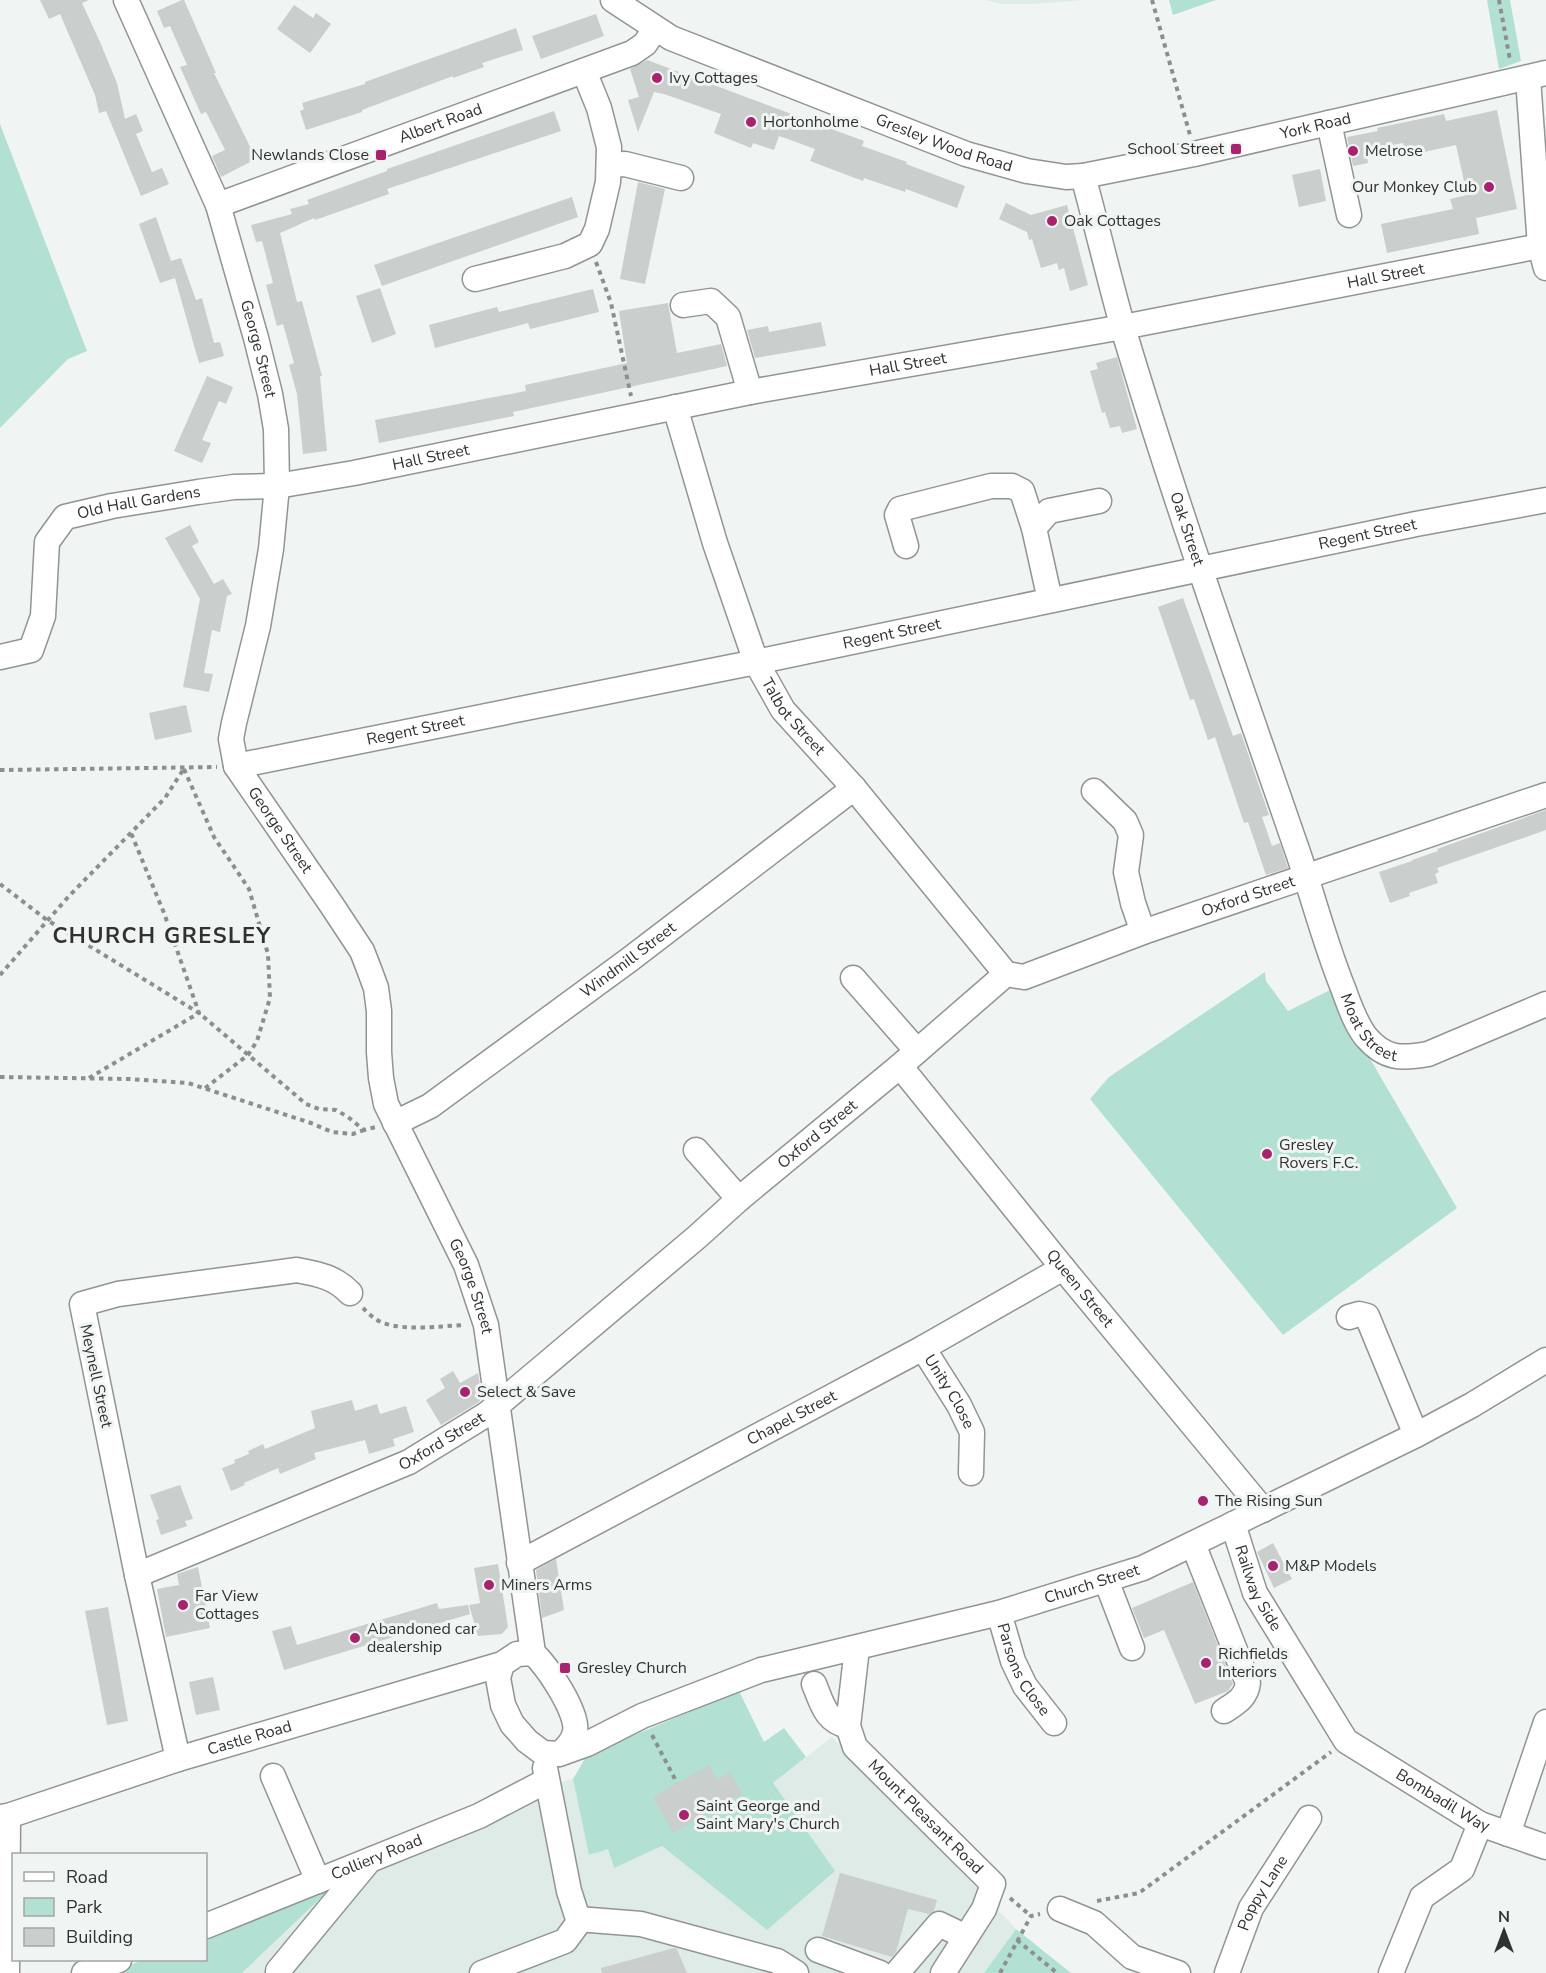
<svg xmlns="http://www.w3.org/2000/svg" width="1546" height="1973" viewBox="0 0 1546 1973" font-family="'Nunito Sans',sans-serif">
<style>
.built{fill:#deebe7}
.green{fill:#b2e1d4}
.building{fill:#cacecd}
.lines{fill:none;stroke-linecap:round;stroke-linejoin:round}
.minor-casing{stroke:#919493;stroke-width:27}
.path{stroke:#8d8f8f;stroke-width:4;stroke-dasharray:4.5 4.5;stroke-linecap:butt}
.minor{stroke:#fff;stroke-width:24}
.poi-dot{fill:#a8236e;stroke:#f0f4f3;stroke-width:2}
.labels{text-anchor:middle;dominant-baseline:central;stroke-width:6;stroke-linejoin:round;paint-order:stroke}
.poi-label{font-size:16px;fill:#303131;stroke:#f0f4f3;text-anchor:start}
.street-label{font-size:16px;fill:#303131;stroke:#f0f4f3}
.district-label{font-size:22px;font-weight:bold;letter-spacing:1.5px;fill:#303131;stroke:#f0f4f3}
</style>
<rect width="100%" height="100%" fill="#f0f4f3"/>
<path class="built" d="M985,0H1085L1032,4H1002Z
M832,1737L1016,1929L984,1973H242L371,1852L525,1791L573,1779L589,1855L608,1848L614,1868L662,1846L767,1930L773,1783Z"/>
<path class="green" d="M1169,0H1216L1173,15Z
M1487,0H1510L1521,61L1499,69Z
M0,124L87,351L68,359L0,428Z
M1265,972L1266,981L1288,1011L1330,990L1457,1208L1283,1335L1090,1099L1109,1077Z
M739,1691L764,1742L784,1728L806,1757L773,1783L835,1871L767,1930L662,1846L614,1868L608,1849L589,1855L573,1779L587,1755Z
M339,1881L242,1973H109L143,1960H206V1934Z
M1016,1929L1071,1973H1072H984Z"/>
<path class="building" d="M40,0H89L82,3L100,42L117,83L125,119L136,114L143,131L136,134L152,172L162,168L169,184L141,196L106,111L99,113L95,95L60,14L49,19Z
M182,0H184L216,73H214L256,159L221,177L212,156L225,150L206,112L201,114L180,67L187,65L170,26L164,28L157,11Z
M294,5L313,18L316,13L331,24L310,53L277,29Z
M596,14L604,36L541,59L532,36Z
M516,28L523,50L482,63L484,67L453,78V76L362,110V112L306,130L300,111L304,109L302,103L365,84V82L401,69Z
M647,60L864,141L862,146L907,162L906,164L965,186L957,208L906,189L905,192L864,178L863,181L810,161L815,149L785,138L779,136L774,150L753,143L751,148L714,133L721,114L664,94L654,92L638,132L628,100L639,97L630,69Z
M1497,110L1517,209L1476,218L1479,234L1387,253L1381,224L1453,209L1450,199L1467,195L1456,145L1406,156L1403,143L1366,150L1368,163L1353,166L1347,137L1378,131L1377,128L1444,114L1446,121Z
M554,111L561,131L387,189L389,194L315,220L314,218L280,233L297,302L302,301L322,376H320L327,451L303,454L297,394L289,365L294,363L283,324L277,326L266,285L273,283L262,241L256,242L251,225L292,214L290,209L309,204L307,200L387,171V169Z
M1320,169L1326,201L1299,207L1292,175Z
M638,182L665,189L645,284L620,279Z
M572,197L578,217L382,286L374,265Z
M1006,203L1031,215L1067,205L1088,285L1070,291L1064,268L1059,270L1057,263L1041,268L1032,239L1029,240L1027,232L999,219Z
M156,217L171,261L181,258L196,300L202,298L214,343L220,342L224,356L199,363L175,278L160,283L139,224Z
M380,288L396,334L372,343L356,296Z
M593,289L599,312L530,329L528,323L435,348L429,325L497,307L499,312Z
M668,303L677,353L721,344L727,366L513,412L514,416L379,443L375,420L526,391L525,385L627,363L619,311Z
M821,322L826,346L755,358L747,330L768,326L769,332Z
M1117,357L1137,429L1122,433L1120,426L1110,428L1105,412L1102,413L1090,371L1098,369L1096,363Z
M207,376L233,387L226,404L219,401L202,440L211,443L202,463L174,451Z
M190,525L199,542L192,546L214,584L223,579L232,594L227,596L220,632L212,630L204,673L213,674L209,692L183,687L200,599L165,538Z
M1183,598L1233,736L1241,733L1269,815L1262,817L1272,846L1280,843L1288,868L1266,875L1248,822L1244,823L1215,737L1208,740L1194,699L1190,700L1158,607Z
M186,705L192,732L155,740L149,713Z
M1546,810V830L1437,868L1439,872L1435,874L1438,883L1409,893L1410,896L1390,903L1379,872L1412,861V860L1438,851L1437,849Z
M453,1371L460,1383L478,1373L482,1397L479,1402L441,1425L426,1400L445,1388L440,1379Z
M352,1400L355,1411L377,1404L380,1414L406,1406L414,1432L393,1439L395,1446L369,1454L365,1440L314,1453L316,1459L280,1474L278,1468L244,1483L245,1485L231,1491L222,1468L235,1463L234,1460L249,1454L248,1451L263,1444L265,1449L315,1428L311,1411Z
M180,1485L193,1519L185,1521L187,1526L161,1535L156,1520L159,1519L150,1495Z
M1273,1543L1292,1579L1274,1588L1257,1552Z
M556,1559L564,1610L542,1618L536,1570Z
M498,1564L508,1627L502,1634L478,1636L469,1605L480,1603L474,1568Z
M198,1567L210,1628L166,1637L157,1589L179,1585L177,1574Z
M1193,1582L1233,1684L1228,1691L1195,1704L1164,1630L1144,1638L1132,1608Z
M437,1603L439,1609L468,1605L470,1614L284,1670L272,1631L291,1626L297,1645Z
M108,1607L128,1721L107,1725L85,1611Z
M213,1677L220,1710L196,1715L189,1682Z
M709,1765L717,1780L730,1772L742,1794L673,1833L653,1797Z
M840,1873L937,1900L934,1911L929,1914L908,1909L896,1952L892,1957L822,1936Z
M674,1948L677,1949L687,1973H602L601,1968Z"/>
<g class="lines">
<defs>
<g id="minor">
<path id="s1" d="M126,0L218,205L256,338L270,394L276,429L277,486L271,549L258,626L234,723L231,739L236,766L331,904L362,951L369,969L376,988L379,1011V1052L381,1078L386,1104L466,1265L486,1325L533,1653"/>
<path id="s2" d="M613,0L671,38L966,154L1027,171L1066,177L1083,176L1194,154L1546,73"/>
<path d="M1528,78L1540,246L1546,268"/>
<path d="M1329,123L1349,215"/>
<path d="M609,165L625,164L681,178"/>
<path id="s3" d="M1083,176C1097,227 1109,278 1123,328C1175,502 1236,673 1295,844C1312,892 1324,941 1343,988C1349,1004 1355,1023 1366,1037C1385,1059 1401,1059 1428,1054L1546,1004"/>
<path id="s4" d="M218,205L632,53L645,44L655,29"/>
<path d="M475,279L565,256L590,244L597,229L608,182L609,147L599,108L584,71"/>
<path d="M683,305L711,301L728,317L750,392"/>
<path id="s5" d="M675,407L715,543L756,662L783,710L854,788L1006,974"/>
<path d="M906,546L897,515L900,509L991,486H1012L1022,491L1034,528"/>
<path d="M1050,600L1034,528L1049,511L1099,501"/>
<path id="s6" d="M0,657L31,650L43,616L47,542L65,517L112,506L198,492L234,487L277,486L354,473L750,392L1123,327L1540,246"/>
<path id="s7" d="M236,766L756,662L1416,524L1546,500"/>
<path d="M1094,791L1125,821L1131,835L1126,872L1133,903L1143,932"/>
<path d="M853,978L917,1051"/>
<path id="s8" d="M900,1066L1063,1268L1263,1510"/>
<path id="s9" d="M395,1123L430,1106L629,960L854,788"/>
<path d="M696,1150L739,1199"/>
<path d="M1349,1317L1359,1314L1367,1316L1416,1435"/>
<path id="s10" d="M923,1348L959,1405L972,1432L971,1473"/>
<path id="s11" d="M1233,1524L1255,1593L1346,1741L1480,1824L1546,1847"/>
<path d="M1193,1544L1248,1683C1246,1698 1236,1703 1224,1711"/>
<path id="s12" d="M519,1563L923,1348L1063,1268"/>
<path id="s13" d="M137,1575L409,1462L487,1414L697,1237L739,1199L900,1066L1006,974L1024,977L1143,932L1546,795"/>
<path d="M1106,1580L1132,1648"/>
<path id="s14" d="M999,1613L1013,1661L1025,1686L1054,1723"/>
<path id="s15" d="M857,1648L848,1726L855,1747L993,1884L984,1909L943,1973"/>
<path d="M814,1684C822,1703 825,1721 848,1726"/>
<path id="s16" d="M559,1754L587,1744L642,1716L761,1670L999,1613L1143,1568L1416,1435L1472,1405L1546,1360"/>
<path d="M178,1759L137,1575L82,1304L118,1294L297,1270C318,1274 335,1277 350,1293"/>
<path d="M273,1776L318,1881"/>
<path id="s17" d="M0,1817L8,1816L178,1759L502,1664L517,1654L533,1653C547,1666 579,1713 575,1732C573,1742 567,1748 559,1754L543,1753L527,1741L512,1724L503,1705L498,1678L502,1664"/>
<path d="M1508,1834L1546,1722"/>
<path d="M1060,1909L1094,1923L1132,1957L1178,1973"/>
<path d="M578,1919L641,1924L777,1961L796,1973"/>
<path id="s18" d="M206,1926L479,1816L546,1781"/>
<path d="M818,1950L880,1973"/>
<path d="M278,1971L368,1862"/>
<path d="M7,1973L8,1816"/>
<path d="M84,1973L119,1960"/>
<path d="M482,1973L565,1941L579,1922L569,1891L545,1768"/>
<path d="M897,1973L939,1924L966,1937"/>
<path id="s19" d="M1227,1973L1251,1908L1309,1818"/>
<path d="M1391,1973L1422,1897L1462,1869L1480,1824"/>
</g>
</defs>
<use href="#minor" class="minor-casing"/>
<path class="path" d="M1152,0L1190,135
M1499,0L1510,60
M596,262L611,303L631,396
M184,769L214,837L249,889L268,954L270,998L257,1041L248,1055L204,1089
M0,770L217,767
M0,884L47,920L199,1013L306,1104L319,1109L336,1110L348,1117L364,1130L376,1127
M0,975L69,896L165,798L183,770
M0,1077L129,1079L188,1083L311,1123L332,1132L353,1134L364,1130
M89,1078L199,1013L164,913L131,833
M363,1308C366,1311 370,1315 374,1318C394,1333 439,1326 464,1325
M652,1735L677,1783
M1010,1898L1031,1916
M1097,1901L1139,1893L1331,1752
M1017,1940L1057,1973
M1000,1973L1031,1916L1040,1914"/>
<use href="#minor" class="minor"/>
</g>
<g class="poi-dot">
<circle cx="657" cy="78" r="6"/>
<circle cx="751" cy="122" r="6"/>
<rect x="1230" y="143" width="12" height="12" rx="3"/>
<circle cx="1353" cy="151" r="6"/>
<rect x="375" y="149" width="12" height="12" rx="3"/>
<circle cx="1489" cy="187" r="6"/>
<circle cx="1052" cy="221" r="6"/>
<circle cx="1267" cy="1154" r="6"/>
<circle cx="465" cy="1392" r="6"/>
<circle cx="1203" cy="1501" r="6"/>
<circle cx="1273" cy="1566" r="6"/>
<circle cx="489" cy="1585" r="6"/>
<circle cx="183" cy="1605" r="6"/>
<circle cx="355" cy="1638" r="6"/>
<circle cx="1206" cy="1663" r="6"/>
<rect x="559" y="1662" width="12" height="12" rx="3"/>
<circle cx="684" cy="1815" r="6"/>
</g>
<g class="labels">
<g class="poi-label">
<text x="669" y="78">Ivy Cottages</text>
<text x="763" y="122">Hortonholme</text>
<text x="1224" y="149" text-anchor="end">School Street</text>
<text x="1365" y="151">Melrose</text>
<text x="369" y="155" text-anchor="end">Newlands Close</text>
<text x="1477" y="187" text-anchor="end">Our Monkey Club</text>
<text x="1064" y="221">Oak Cottages</text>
<text x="1279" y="1145">Gresley<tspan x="1279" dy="18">Rovers F.C.</tspan></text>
<text x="477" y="1392">Select &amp; Save</text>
<text x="1215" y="1501">The Rising Sun</text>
<text x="1285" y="1566">M&amp;P Models</text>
<text x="501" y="1585">Miners Arms</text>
<text x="195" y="1596">Far View<tspan x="195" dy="18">Cottages</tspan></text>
<text x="367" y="1629">Abandoned car<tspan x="367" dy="18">dealership</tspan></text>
<text x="1218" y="1654">Richfields<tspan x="1218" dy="18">Interiors</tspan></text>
<text x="577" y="1668">Gresley Church</text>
<text x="696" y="1806">Saint George and<tspan x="696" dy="18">Saint Mary's Church</tspan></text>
</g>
<g class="street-label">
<text stroke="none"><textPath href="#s4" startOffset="237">Albert Road</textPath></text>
<text stroke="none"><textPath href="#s2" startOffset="744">York Road</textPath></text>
<text stroke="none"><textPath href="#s2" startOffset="362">Gresley Wood Road</textPath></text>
<text stroke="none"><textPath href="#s6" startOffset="1516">Hall Street</textPath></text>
<text stroke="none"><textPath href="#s1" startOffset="374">George Street</textPath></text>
<text stroke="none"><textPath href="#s6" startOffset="1030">Hall Street</textPath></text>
<text stroke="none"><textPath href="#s6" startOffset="544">Hall Street</textPath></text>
<text stroke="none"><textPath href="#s6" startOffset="248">Old Hall Gardens</textPath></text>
<text stroke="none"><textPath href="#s3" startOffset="368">Oak Street</textPath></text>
<text stroke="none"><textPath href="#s7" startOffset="1155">Regent Street</textPath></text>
<text stroke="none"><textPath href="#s7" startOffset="669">Regent Street</textPath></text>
<text stroke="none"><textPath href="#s5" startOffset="334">Talbot Street</textPath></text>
<text stroke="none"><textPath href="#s7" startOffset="183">Regent Street</textPath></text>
<text stroke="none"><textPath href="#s1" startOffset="876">George Street</textPath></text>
<text stroke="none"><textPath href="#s13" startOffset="1323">Oxford Street</textPath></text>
<text stroke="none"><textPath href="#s9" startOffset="285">Windmill Street</textPath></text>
<text stroke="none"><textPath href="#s3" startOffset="902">Moat Street</textPath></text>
<text stroke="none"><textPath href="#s13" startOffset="819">Oxford Street</textPath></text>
<text stroke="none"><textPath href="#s1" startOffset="1380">George Street</textPath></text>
<text stroke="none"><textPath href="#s8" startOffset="286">Queen Street</textPath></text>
<text transform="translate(96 1376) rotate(78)">Meynell Street</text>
<text stroke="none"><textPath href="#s10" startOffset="51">Unity Close</textPath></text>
<text stroke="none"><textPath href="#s12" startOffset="309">Chapel Street</textPath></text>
<text stroke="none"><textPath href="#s13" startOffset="333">Oxford Street</textPath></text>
<text stroke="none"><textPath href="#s16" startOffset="561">Church Street</textPath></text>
<text stroke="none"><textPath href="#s11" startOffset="69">Railway Side</textPath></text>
<text stroke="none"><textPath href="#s14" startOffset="62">Parsons Close</textPath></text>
<text stroke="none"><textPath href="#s17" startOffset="262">Castle Road</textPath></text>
<text stroke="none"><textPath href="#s11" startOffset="360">Bombadil Way</textPath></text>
<text stroke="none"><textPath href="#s15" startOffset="200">Mount Pleasant Road</textPath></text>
<text stroke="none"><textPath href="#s18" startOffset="184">Colliery Road</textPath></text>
<text stroke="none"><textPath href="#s19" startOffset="88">Poppy Lane</textPath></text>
</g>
<g class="district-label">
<text x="162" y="936">CHURCH GRESLEY</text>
</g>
</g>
<rect x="12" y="1853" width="195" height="108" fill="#f0f4f3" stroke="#a3a6a5" stroke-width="1.5"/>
<rect x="24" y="1872" width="30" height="9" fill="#ffffff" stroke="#a3a6a5" stroke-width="1.5"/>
<text x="66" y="1883" font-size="18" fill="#303131">Road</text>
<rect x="24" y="1898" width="30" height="18" fill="#b2e1d4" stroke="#a3a6a5" stroke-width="1.5"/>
<text x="66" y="1913" font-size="18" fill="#303131">Park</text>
<rect x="24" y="1928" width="30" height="18" fill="#cacecd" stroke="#a3a6a5" stroke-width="1.5"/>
<text x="66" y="1943" font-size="18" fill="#303131">Building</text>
<g transform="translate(1504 1931)" stroke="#f0f4f3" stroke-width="4.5" paint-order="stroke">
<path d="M0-4.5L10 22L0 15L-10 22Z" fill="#303131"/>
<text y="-9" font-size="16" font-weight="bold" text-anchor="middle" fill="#303131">N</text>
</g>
</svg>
